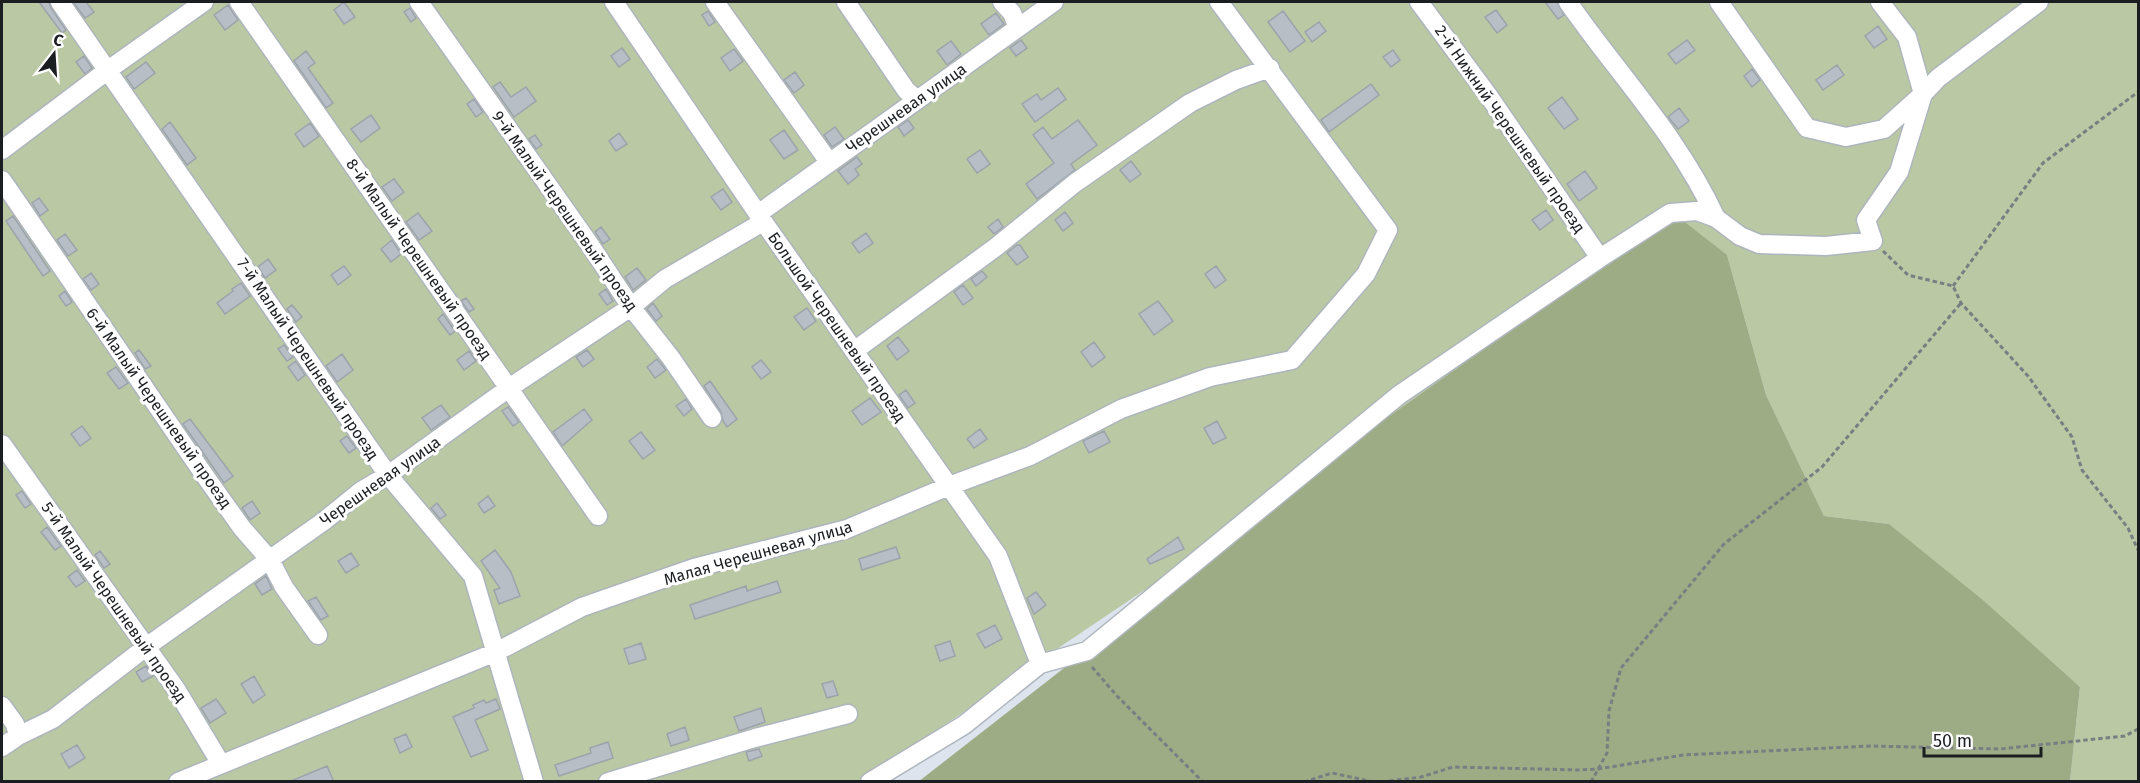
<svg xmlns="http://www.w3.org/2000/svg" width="2140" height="783" viewBox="0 0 2140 783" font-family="'Fira Sans',sans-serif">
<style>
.green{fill:#bac8a3}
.forest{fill:#9eac85}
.building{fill:#b7bec6;stroke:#9ca3ab;stroke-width:1.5}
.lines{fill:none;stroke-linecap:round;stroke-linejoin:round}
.minor-casing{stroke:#aeb5bd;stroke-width:21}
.path{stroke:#797e83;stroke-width:3;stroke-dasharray:4.5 3;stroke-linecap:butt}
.minor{stroke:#fff;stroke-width:18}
.labels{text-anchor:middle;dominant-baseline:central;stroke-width:6;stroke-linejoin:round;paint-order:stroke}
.street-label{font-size:16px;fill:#1b1e21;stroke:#fff}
</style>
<rect width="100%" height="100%" fill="#dde4ed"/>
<path class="green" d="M2,2H2138V781H2070L2080,687L1889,524L1824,516L1766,395L1727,255H1616L1146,589L861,781L2,782Z"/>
<path class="forest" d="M1677,216L1727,255L1766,395L1824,516L1889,524L1984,601L2080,687L2070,781L918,782L1073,661L1146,589L1616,255Z"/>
<path class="building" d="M39,2H49L51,8L66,30L62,33Z
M73,2H86L94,12L85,18Z
M344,2L355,17L344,24L334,10Z
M1545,2H1557L1564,15L1558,19Z
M228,5L238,20L225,30L214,15Z
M410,8L416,18L411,22L404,12Z
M1496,10L1507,25L1497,33L1485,17Z
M708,11L715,22L709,26L702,15Z
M1283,11L1305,41L1290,52L1268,22Z
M996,13L1004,24L989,35L981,24Z
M1319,22L1326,31L1312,42L1305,32Z
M1878,26L1887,39L1874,48L1865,36Z
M1021,40L1027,48L1016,56L1010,48Z
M1687,40L1695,50L1676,64L1668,54Z
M951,41L961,54L947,65L937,51Z
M622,48L630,59L619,67L611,56Z
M734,49L743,61L730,71L721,58Z
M1393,50L1400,60L1391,67L1383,57Z
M306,51L315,63L308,68L333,103L326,108L294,61Z
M84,56L92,68L85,74L76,62Z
M146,62L155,73L134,89L126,77Z
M1837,65L1844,75L1823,90L1816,80Z
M1752,69L1760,80L1752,87L1744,76Z
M795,72L804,85L794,93L784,80Z
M500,82L511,97L526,87L536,101L514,117L493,87Z
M1371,84L1379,95L1329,132L1321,120Z
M1058,88L1066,99L1035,122L1022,104L1037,94L1041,100Z
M1562,97L1578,119L1564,129L1548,108Z
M474,99L483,112L476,117L467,104Z
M1679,108L1689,121L1678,129L1668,117Z
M371,115L380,128L361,142L351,129Z
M908,120L914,128L904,136L898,127Z
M1078,120L1097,145L1071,164L1075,170L1037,199L1026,184L1054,163L1033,135L1043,127L1052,139Z
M170,122L196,158L187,165L162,129Z
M310,123L319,136L304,147L295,134Z
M835,127L844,139L832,147L824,135Z
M784,130L798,150L784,159L770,140Z
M619,133L627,144L616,151L609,141Z
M535,135L542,145L536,149L529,139Z
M980,150L990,164L977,173L967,159Z
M857,157L862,164L855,169L859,175L848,184L838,171Z
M1131,161L1141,174L1130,182L1120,170Z
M1585,171L1597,188L1579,201L1567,184Z
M394,179L404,192L392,201L382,187Z
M723,189L732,202L721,210L711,197Z
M39,198L48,210L40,216L32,203Z
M1546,210L1553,220L1540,230L1532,220Z
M1065,212L1073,223L1063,231L1055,220Z
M418,213L432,231L419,240L406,222Z
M13,216L50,271L43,276L6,221Z
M998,219L1003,227L994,234L988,227Z
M601,227L610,239L603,244L595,232Z
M866,233L873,243L859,253L852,243Z
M65,234L77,250L68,256L57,240Z
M392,240L401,254L391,262L381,249Z
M1017,245H1020L1028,257L1017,265L1007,253Z
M268,259L276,270L265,278L258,267Z
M344,266L351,275L338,285L331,275Z
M1216,266L1226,280L1215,288L1205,274Z
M637,268L646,280L633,290L625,277Z
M982,271L987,277L976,286L971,279Z
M91,273L99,284L91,290L83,279Z
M241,283L250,296L225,314L217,303L233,291L232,289Z
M963,285L973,298L963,305L954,292Z
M606,289L613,301L607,305L599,294Z
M65,291L72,302L66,306L59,296Z
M466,298L474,309L469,312L461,301Z
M1158,301L1173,321L1154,335L1139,314Z
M653,303L662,316L656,321L647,309Z
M292,305L302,317L296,322L287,309Z
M807,308L816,321L804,330L794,317Z
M443,314L455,331L450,335L438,319Z
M898,337L909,351L897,360L887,346Z
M1094,342L1105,357L1092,367L1081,352Z
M284,345L293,357L287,361L278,349Z
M139,350L151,366L145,369L135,353Z
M587,350L594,359L583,367L576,357Z
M469,351L476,361L464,370L457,360Z
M342,354L353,370L337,382L326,366Z
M657,359L666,370L655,378L647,367Z
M761,360L771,372L761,379L752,367Z
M296,361L305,375L298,381L288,367Z
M116,367L128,383L119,389L107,373Z
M710,381L737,419L727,427L723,421L721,412L704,386Z
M906,390L915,403L908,408L899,395Z
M870,398L881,412L862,425L852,411Z
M686,399L692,409L684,416L676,406Z
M441,405L450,417L431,430L422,418Z
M508,407L519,422L513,426L502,411Z
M584,409L592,420L562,446L553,432Z
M190,419L233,476L224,483L183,424Z
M1217,421L1226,438L1213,444L1204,428Z
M82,426L91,438L80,446L71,434Z
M980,429L987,439L974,448L967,439Z
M1104,431L1110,442L1089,453L1083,441Z
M641,432L655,450L643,459L629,441Z
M347,436L356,448L349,453L340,441Z
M22,491L31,504L25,508L16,495Z
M488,496L495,506L484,513L478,504Z
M252,501L260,513L250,520L242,508Z
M437,503L446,515L440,519L431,508Z
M47,527L61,546L55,550L41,532Z
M1178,537L1184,549L1150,564L1147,559Z
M896,547L900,558L862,570L859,559Z
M495,550L511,572L520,596L499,604L494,590L500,588L481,561Z
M100,551L110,564L104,568L95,555Z
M351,553L359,565L346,573L338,561Z
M77,570L85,581L76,587L68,577Z
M266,576L272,589L262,595L255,584Z
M777,581L781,592L695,619L690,605L746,586L747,591Z
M1036,592L1046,605L1034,614L1027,598Z
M316,597L328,616L321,620L308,601Z
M995,625L1002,639L985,648L977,634Z
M950,641L955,656L940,661L935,646Z
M641,643L646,659L629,664L624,649Z
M146,666L153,676L142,682L136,672Z
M254,676L265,695L253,703L241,684Z
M833,681L838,695L827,698L822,684Z
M216,699L226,713L210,723L201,708Z
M496,699L500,709L475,720L488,750L471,757L453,717L474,708L473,705L484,700L486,703Z
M761,708L765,722L739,731L734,717Z
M685,727L689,740L671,746L667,734Z
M406,734L412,747L400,753L394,739Z
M608,742L613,758L559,776L555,765L591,753L590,748Z
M77,745L85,758L69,768L61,754Z
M759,749L762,756L749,761L746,752Z
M327,766L334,782H291V781Z"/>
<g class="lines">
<defs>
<path id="minor" d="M60,2L388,475L473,576L534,782
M239,2L598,516
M419,2L588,242L631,307L671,358L712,418
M614,2L758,214L998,556L1040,664
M715,2L829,162
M846,2L906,90L917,100
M1002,2L1012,13L1018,28
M1419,2L1488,95L1600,258
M1568,2C1618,74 1679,137 1716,218
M1719,2L1807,128L1846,137L1884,129L1923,94L1907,37L1880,2
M2,150L108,70L204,2
M2,180L205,476L242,528L270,560L284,587L318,635
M758,214L1054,2
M854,351L996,247L1075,183L1190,103L1236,80L1270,68
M2,444L176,689L221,764
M2,706L15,724L18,736
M2,747L18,736L53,719L146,647L324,521L361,491L388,475L509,388L631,307L665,279L763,222
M178,782L496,652L582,607L694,568L847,529L949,486L1030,456L1121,409L1210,377L1292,360L1366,274L1388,230L1219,2
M608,782L755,738L848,714
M870,782L964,725L1040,664L1087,651L1399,395L1600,258L1670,213L1697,211L1716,218L1740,236L1759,244L1826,246L1873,241L1866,220L1899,172L1923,94L1938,78L2039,2"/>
</defs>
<use href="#minor" class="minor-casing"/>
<path class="path" d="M1883,251L1908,275L1953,286L1961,303L2028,376L2072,437L2082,470L2128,528L2138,550
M1953,286L2043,163L2138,92
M1092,667L1117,696L1203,782
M1304,782L1332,773L1374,782
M1382,782L1421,777L1453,767L1580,770L1598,769L1683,755L1870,746L2000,749L2125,736L2138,729
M1591,782L1607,753L1609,711L1621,668L1724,544L1822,467L1961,303"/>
<use href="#minor" class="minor"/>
</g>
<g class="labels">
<g class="street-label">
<text transform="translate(906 108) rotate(-35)">Черешневая улица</text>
<text transform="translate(1510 129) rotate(55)">2-й Нижний Черешневый проезд</text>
<text transform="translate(565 211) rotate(55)">9-й Малый Черешневый проезд</text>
<text transform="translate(419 259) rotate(55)">8-й Малый Черешневый проезд</text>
<text transform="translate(837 327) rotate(55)">Большой Черешневый проезд</text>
<text transform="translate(308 359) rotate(56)">7-й Малый Черешневый проезд</text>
<text transform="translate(159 408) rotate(55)">6-й Малый Черешневый проезд</text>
<text transform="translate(380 481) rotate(-35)">Черешневая улица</text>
<text transform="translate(758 553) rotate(-16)">Малая Черешневая улица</text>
<text transform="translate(114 602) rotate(55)">5-й Малый Черешневый проезд</text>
</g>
</g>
<rect width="2140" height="783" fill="none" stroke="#1b1e21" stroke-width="6"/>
<g transform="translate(54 54) rotate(17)" stroke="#ffffff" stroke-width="4.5" paint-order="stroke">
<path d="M0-4.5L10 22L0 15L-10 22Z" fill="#1b1e21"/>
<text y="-9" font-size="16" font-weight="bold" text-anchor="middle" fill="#1b1e21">С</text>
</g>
<path d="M1924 747v9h117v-9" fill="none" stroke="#1b1e21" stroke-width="3"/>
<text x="1933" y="747" font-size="18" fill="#1b1e21" stroke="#ffffff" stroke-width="4.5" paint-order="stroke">50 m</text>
</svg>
